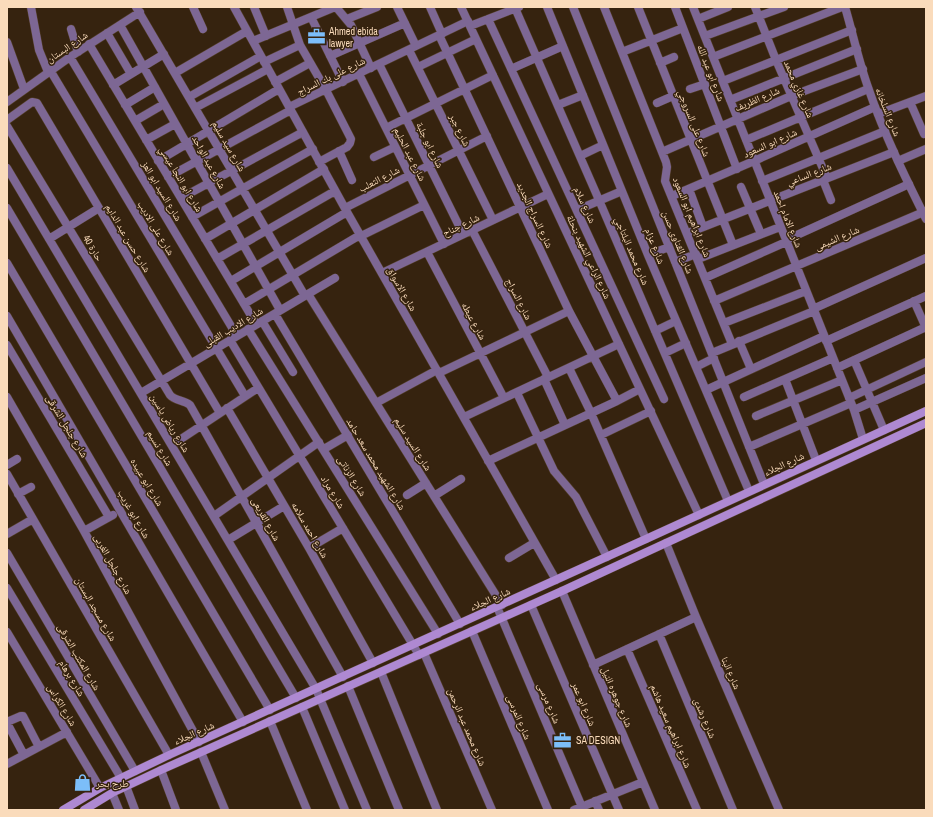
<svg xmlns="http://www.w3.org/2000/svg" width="933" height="817" viewBox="0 0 933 817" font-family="'Archivo Narrow','Noto Naskh Arabic',sans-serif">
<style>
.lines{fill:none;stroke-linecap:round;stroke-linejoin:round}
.minor-casing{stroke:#55402b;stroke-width:9}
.tertiary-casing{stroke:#55402b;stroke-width:9}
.secondary-casing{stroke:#55402b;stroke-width:9}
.minor{stroke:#7d6794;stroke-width:8}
.tertiary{stroke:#7d6794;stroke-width:8}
.secondary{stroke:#ae89d2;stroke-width:8}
.labels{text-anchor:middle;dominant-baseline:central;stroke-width:3;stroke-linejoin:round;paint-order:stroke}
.poi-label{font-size:10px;fill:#fadbbb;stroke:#36230f;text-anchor:start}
.street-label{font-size:10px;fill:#fadbbb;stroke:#36230f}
</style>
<rect width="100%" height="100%" fill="#36230f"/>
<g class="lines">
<defs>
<path id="minor" d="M31,7L39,50L48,72
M136,7L305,296
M193,7L203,29
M234,7L347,212L556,580
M254,7L266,36
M287,7L300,45L326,90L351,139L350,143L347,147L319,162
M336,7L351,25L371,68
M397,7L416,46
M430,7L442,34
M461,7L699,515
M547,7L648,255L749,491
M573,7L764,484
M604,7L666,162L667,167L665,181L732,344
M638,7L733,245
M675,7L737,169
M693,7L854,410L863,439
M755,7L776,60L827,178
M515,8L599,200L728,501
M311,17L343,82
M347,19L377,7
M488,19L664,399
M698,19L728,7
M120,25L280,310
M470,26L519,7
M71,29L78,52
M107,33L131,74
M439,35L569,311L617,401
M705,36L784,7
M253,41L335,7
M7,42L24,89
M89,44L256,324
M409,50L493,220
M622,52L683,28
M330,56L405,23
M70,57L237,336
M713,57L842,7
M264,62L300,45
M660,63L674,57
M379,64L463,234
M418,67L476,39
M511,69L563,46
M50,70L245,396
M175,73L247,31
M359,74L444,244
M723,81L852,30
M275,82L310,63
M113,85L164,54
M690,89L705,84
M189,97L261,56
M730,100L857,49
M7,102L70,57L140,12
M910,102L924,134
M657,103L673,96
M125,105L155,87
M558,105L583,95
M289,107L468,21
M195,108L268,69
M878,114L926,96
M7,120L32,102L37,103L220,413
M135,121L164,104
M7,126L170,395C175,401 184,400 190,405L343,677
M386,128L493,75
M146,140L175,124
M746,140L868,89
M339,151L352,180
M662,152L791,96L863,69
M580,156L603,145
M374,157L395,147
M158,161L279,89
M898,161L926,149
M7,168L316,689L367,810
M168,177L291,110
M823,180L831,200
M762,181L885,131
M741,187L761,234
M689,189L703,227
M672,196L754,161L875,107
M181,198L303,132
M7,208L296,698
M345,208L487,136
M577,210L622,191
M192,217L313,149
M472,230L548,377
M688,233L894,152
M361,236L424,205
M49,239L99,208
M205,239L324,169
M786,240L909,184
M427,252L504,398
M648,255L669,247
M217,259L335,191
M698,259L780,227
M675,262L696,254
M7,263L270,710
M382,273L548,194
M705,278L786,242
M231,281L347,212
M308,294L502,605
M714,301L926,211
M914,301L926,328
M244,304L360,235
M813,309L926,258
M275,314L460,624
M7,316L243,722
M262,321L293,372
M724,323L806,291
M248,329L438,634
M655,331L676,321
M230,340L419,655
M739,341L751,369
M826,341L926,296
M7,345L109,517
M665,353L686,343
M712,353L814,311
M854,360L884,430
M696,367L714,358
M569,368L591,413L646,539
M837,368L926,327
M439,373L569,311
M544,379L565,425
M785,379L816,460
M706,390L824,336
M141,393L335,278
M517,393L554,471L576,497L607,557
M7,397L84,531L199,742
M744,397L833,358
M849,398L926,362
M376,403L437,370
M227,408L309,548L373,663
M854,410L926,378
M756,416L842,380
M464,417L619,344
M601,435L651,411
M172,445L258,388
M749,447L851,403
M324,449L348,435
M488,461L617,401L640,389
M7,465L17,459
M7,474L169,755
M18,494L31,487
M407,495L426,483
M434,496L461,479
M214,516L319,442
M84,531L113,515
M7,534L33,519
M228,540L284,506
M666,543L696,617L779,810
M309,548L343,528
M7,553L135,771
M509,558L534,543
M7,588L121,778
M562,591L655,810
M531,605L619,810
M497,607L582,807
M472,631L548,810
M7,632L100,788
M659,634L733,810
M627,649L697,810
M424,653L492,810
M593,665L696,617
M381,672L437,810
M348,686L399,810
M302,707L345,810
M270,721L307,810
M7,722L21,716H23L39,747
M7,723L24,755
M201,752L225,810
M7,764L67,732
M161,770L176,810
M126,786L135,810
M112,793L119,810
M595,801L599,810
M574,810L643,782"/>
<path id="tertiary" d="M845,7C853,34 859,63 869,90C884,134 905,177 926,219"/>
<path id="secondary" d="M63,810L100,788L169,755L646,539L926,411
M84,810L112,793L161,770L562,591L926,423"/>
</defs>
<use href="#minor" class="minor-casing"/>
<use href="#tertiary" class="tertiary-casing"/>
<use href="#secondary" class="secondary-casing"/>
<use href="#minor" class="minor"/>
<use href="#tertiary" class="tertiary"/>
<use href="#secondary" class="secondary"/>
</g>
<defs>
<symbol id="office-bare" viewBox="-9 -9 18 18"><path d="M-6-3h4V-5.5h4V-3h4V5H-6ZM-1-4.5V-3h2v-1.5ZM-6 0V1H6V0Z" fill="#7cbef9" stroke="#36230f" stroke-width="2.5" paint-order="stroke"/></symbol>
<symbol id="shop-bare" viewBox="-9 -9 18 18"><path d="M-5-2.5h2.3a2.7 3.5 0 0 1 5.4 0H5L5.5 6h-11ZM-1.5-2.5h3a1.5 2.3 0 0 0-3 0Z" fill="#7cbef9" stroke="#36230f" stroke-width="2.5" paint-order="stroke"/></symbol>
</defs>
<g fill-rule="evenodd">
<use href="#office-bare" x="304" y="24" width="25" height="25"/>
<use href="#office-bare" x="550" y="728" width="25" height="25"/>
<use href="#shop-bare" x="70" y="770" width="25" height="25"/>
</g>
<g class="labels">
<g class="poi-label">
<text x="329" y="31">Ahmed ebida<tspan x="329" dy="12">lawyer</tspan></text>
<text x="576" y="740">SA DESIGN</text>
<text x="96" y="783">طرح بحر</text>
</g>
<g class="street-label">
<text transform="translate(67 47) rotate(-34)">شارع البستان</text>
<text transform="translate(711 73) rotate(69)">شارع ابو عبد الله</text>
<text transform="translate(331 76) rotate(-26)">شارع على بك السراج</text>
<text transform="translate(799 89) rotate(67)">شارع غازي محمد</text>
<text transform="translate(757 99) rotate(-23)">شارع الظريف</text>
<text transform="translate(888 112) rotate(68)">شارع السلخانه</text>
<text transform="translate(694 123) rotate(68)">شارع على السروجي</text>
<text transform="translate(460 130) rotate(64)">شارع جبر</text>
<text transform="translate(770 143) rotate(-24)">شارع ابو السعود</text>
<text transform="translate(430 145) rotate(64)">شارع ابو جلبة</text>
<text transform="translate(229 146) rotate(60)">شارع سيد سليم</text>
<text transform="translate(410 154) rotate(63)">شارع عبد الحليم</text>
<text transform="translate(209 162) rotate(61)">شارع عبد الواحد</text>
<text transform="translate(809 174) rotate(-21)">شارع الساعي</text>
<text transform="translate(181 179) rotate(59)">شارع ابو النجا عيسي</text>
<text transform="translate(379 179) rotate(-27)">شارع الثعلب</text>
<text transform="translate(162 191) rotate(59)">شارع السيد ابو العز</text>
<text transform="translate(585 205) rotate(65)">شارع سلام</text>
<text transform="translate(535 215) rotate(65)">شارع السراج الجديد</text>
<text transform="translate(692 217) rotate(68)">شارع ابراهيم ابو السعود</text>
<text transform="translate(788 219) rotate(68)">شارع الامام احمد</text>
<text transform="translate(461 225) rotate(-26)">شارع جناح</text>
<text transform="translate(156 228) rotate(59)">شارع على الاديب</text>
<text transform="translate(128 238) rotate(59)">شارع حسن عبد الدايم</text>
<text transform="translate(837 238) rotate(-23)">شارع الشيمى</text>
<text transform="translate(678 242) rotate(68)">شارع القناوى حسن</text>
<text transform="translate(655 246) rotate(68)">شارع عزام</text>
<text transform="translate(93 248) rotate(59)">حارة 40</text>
<text transform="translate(632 251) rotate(67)">شارع محمد البلتاجي</text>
<text transform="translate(589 257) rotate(65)">شارع الراعي الشهيد بنحلة</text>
<text transform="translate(402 289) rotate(60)">شارع الاسواق</text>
<text transform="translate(519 299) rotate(63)">شارع السراج</text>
<text transform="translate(474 321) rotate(62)">شارع عيطه</text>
<text transform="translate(233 327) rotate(-31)">شارع الاديب القبلى</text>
<text transform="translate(170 423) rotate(59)">شارع رياض ياسين</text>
<text transform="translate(67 426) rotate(59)">شارع جلجل الشرقى</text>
<text transform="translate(413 444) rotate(58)">شارع السيد سليم</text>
<text transform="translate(160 448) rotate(59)">شارع نسيم</text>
<text transform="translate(376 464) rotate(59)">شارع الشهيد محمد سعد حامد</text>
<text transform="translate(784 464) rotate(-25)">شارع الجلاء</text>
<text transform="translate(352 476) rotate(58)">شارع الزناتى</text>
<text transform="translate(147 482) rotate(59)">شارع ابو عبيده</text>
<text transform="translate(333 492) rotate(59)">شارع مراد</text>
<text transform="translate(134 514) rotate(60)">شارع ابو غريب</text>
<text transform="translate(266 519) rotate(61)">شارع القريعى</text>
<text transform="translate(310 530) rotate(60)">شارع احمد سلامه</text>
<text transform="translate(113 564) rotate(61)">شارع جلجل الغربى</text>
<text transform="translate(490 599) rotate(-24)">شارع الجلاء</text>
<text transform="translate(96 609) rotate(60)">شارع مسجد البستان</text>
<text transform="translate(79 657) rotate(60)">شارع المكتب الشرقى</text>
<text transform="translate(731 673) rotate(67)">شارع البنا</text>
<text transform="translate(72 678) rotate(59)">شارع برهام</text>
<text transform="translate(617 697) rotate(67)">شارع جوهره النيل</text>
<text transform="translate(549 703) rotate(67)">شارع مرسى</text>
<text transform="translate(584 704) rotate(67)">شارع ابو عمر</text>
<text transform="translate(62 705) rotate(59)">شارع الكراس</text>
<text transform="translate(519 717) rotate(67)">شارع المرسى</text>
<text transform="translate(705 718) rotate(67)">شارع رشدى</text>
<text transform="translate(671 726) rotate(67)">شارع ابراهيم سعيد هاشم</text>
<text transform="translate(467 727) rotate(67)">شارع محمد عبد الرحمن</text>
<text transform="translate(194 733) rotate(-24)">شارع الجلاء</text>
</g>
</g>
<rect width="933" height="817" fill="none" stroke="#fadbbb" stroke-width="16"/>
</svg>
